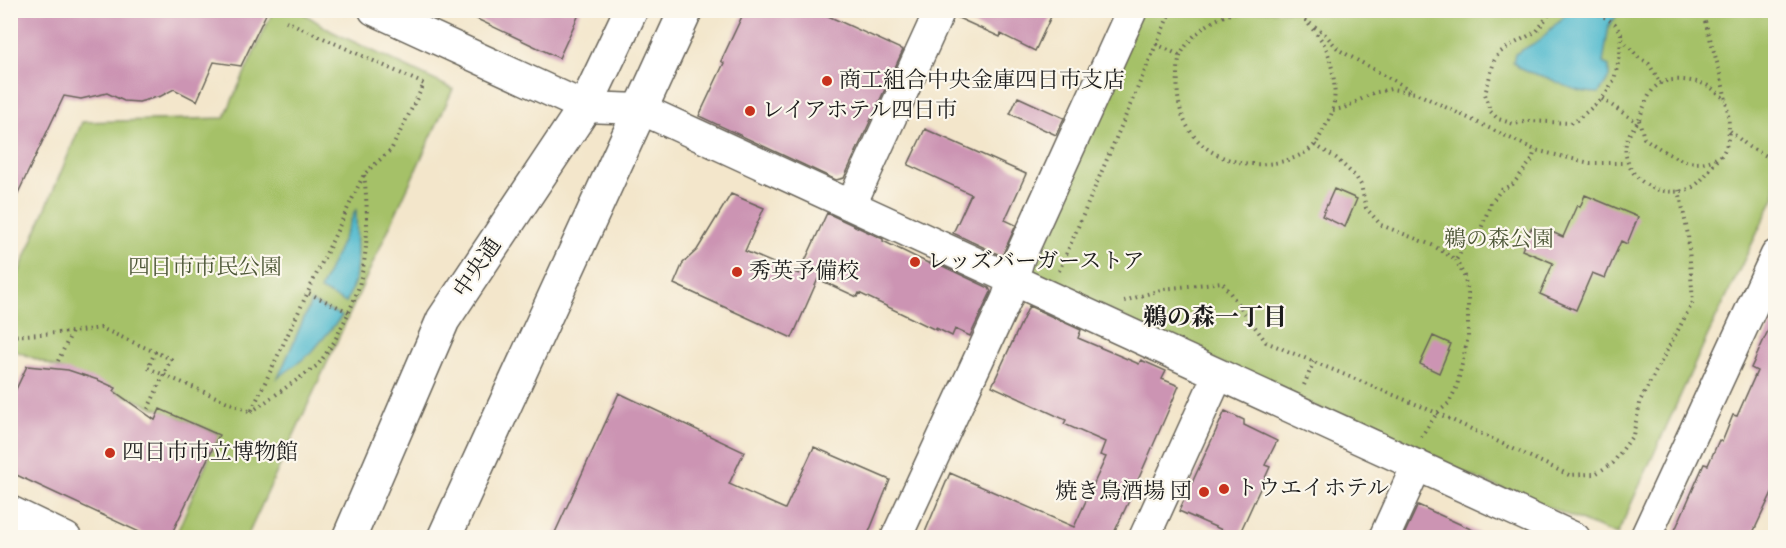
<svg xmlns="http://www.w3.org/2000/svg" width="1786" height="548" viewBox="0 0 1786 548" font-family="'IM FELL English','Noto Serif JP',serif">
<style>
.green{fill:#a5c167;stroke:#606e42;stroke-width:1.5}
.water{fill:#50b9cd;stroke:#366a74;stroke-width:1.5}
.building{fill:#cc94b3}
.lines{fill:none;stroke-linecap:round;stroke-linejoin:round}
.street-casing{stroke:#676359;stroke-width:33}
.secondary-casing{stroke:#676359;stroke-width:36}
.path{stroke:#676359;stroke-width:4;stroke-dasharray:1.5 4.5;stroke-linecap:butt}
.street{stroke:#fff;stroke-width:30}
.secondary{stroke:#fff;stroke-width:33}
.poi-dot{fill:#c8321e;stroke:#fbf7ec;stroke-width:2}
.labels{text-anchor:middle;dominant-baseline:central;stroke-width:4.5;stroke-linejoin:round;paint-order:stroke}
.poi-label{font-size:22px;fill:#1c1c1c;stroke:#fbf7ec;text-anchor:start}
.park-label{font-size:22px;fill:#4c5636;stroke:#fbf7ec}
.street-label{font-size:22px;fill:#1c1c1c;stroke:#fbf7ec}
.neighbourhood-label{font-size:24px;font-weight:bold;fill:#1c1c1c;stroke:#fbf7ec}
</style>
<rect width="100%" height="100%" fill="#fbf7ec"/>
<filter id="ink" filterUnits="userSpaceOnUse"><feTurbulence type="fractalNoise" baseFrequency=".0167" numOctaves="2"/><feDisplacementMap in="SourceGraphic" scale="12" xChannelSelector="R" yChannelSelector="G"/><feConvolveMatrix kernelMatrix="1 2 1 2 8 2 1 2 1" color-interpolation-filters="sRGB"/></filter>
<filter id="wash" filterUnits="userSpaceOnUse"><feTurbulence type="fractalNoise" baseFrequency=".008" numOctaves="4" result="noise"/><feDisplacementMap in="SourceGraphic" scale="24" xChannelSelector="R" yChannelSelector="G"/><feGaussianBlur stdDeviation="1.35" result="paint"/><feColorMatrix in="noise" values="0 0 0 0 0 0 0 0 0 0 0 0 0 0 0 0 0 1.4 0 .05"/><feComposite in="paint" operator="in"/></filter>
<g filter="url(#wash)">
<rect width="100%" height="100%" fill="#f3e6cb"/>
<path class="green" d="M273,11H300L331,31L453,89L247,537H175L219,434L11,349V291L82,122L224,118Z
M1140,11H1775V196L1707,337L1617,535L1424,457L1032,275L1026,261Z"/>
<path class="water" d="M1569,11H1621L1609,25L1603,63L1609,66V77L1599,93C1577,93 1567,86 1548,78C1535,73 1522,73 1513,62L1515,54L1540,40Z
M356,209L357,261L355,280L346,303L320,290Z
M311,302L342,316L311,353L278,378Z"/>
<g id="blocks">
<path class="building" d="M10,10H268L241,66L214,62L197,101L174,89L161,96L139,102L124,101L107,93L81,99L64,96L10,210Z
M458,10H581L559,58Z
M745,10H815L903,50L844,178L836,180L699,116L724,63L721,61Z
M957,10H1054L1035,51L1001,34L1000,37L956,17Z
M1018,97L1064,118L1056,135L1010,114Z
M925,129L1026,174L1005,220L1016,225L1002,256L953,233L971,194L908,165Z
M1334,189L1357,199L1345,227L1322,216Z
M731,194L764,208L745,251L799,274L827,213L883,239V241L930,264L932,261L989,288L991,292L970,336L955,329L952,336L936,328V330L859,293L857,297L818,279L792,338L674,284L683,263L697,250Z
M1585,195L1638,217L1627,244L1621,241L1605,278L1592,273L1576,310L1540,294L1553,263L1522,250L1531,228L1541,232L1543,228L1563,237L1577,205L1580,207Z
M1029,306L1081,330L1078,338L1139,364L1141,360L1166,371L1162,379L1179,386L1128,503L1112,537H923L950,473L1074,527L1106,457L1100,455L1105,442L1064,424L1066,420L992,386Z
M1776,313V484L1751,537H1672L1704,464L1708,465L1719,440L1722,442L1733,415L1737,416L1757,371L1751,368Z
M1433,336L1451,344L1439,373L1420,364Z
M27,366L68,370L98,380L116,388L114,391L155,420L160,409L219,435L170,537H150L10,472V402Z
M619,393L744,452L729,484L785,509L814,447L890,480L867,537H553Z
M1225,411L1244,420V425L1277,441L1265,465L1270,467L1238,537L1179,511Z
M1418,505L1488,537H1403Z"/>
</g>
</g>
<g filter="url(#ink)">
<use href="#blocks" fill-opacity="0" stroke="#676359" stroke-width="1.5"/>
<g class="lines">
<defs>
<path id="street" d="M374,10L585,107L641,109L1575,538
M851,205L940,10
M10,511L66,538
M896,538L1007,298L1019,259L1132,10
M1144,538L1218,375
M1384,538L1417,465
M1645,538L1776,255"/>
<path id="secondary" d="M349,538L443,320L585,107L631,10
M444,538L686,10"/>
</defs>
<use href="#street" class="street-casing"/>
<use href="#secondary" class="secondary-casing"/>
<path class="path" d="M1247,10C1221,13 1193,30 1181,54C1178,60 1178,69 1178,76C1173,126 1204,161 1253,164C1271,166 1304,159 1316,143C1320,137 1323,130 1327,123C1340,103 1334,69 1326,48C1322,39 1313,30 1307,22
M1290,10L1323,32L1339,50L1414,92
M1552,10L1537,31L1508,47L1499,53L1494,61L1485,94L1490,111L1498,119L1514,124L1529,121L1570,123L1577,120L1602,99L1614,80L1620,55L1621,34L1615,24L1593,10
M1702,10C1710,42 1736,113 1727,143C1725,154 1716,161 1710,169C1697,187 1688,194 1664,191C1641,188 1622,166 1626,143C1627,135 1635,127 1639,119C1644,108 1648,91 1659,84C1670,77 1692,80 1704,84C1712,87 1719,94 1726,100
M1622,39L1638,57L1649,64L1661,84
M1156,44L1179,55
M1602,99L1637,122
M1333,110L1344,108L1373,93L1391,89L1416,93L1535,150L1590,163H1626
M1639,120L1644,138C1665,152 1692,173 1718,157
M1730,131L1749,147L1776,161
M1315,145L1336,158L1356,177L1361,185L1366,208L1381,225L1434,246L1456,260L1464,247L1479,234L1491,203L1501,190L1513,184L1532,160L1535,150
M1059,271L1171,10
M1124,301L1164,289L1222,282L1266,342L1437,413L1569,475L1595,474L1613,463L1633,435L1641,399L1693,302L1688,235L1679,190
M349,312C353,302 358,292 360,281C369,248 368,209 364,174
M10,336L72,332L101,328L155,352L148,368L251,412L364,174L391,150L424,84L286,21
M58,361L72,332
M1304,385L1314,361
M148,409L171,359L155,352
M251,412L318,365L334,342L349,312L308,293
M1421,437L1437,413L1449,403L1457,386L1468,337V294L1464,276L1456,260"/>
<use href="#street" class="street"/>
<use href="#secondary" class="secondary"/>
</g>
</g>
<g class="poi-dot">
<circle cx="827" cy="81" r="6"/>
<circle cx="750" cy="111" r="6"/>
<circle cx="915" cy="262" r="6"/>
<circle cx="737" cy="272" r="6"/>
<circle cx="110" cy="453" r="6"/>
<circle cx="1224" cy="489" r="6"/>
<circle cx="1204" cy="492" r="6"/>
</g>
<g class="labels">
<g class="poi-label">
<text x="839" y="81">商工組合中央金庫四日市支店</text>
<text x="762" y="111">レイアホテル四日市</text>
<text x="927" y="262">レッズバーガーストア</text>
<text x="749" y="272">秀英予備校</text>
<text x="122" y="453">四日市市立博物館</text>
<text x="1236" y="489">トウエイホテル</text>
<text x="1192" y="492" text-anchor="end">焼き鳥酒場 団</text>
</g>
<g class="park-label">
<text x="1499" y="240">鵜の森公園</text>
<text x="205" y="268">四日市市民公園</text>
</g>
<g class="street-label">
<text transform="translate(478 268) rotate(-56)">中央通</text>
</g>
<g class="neighbourhood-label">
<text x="1215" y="318">鵜の森一丁目</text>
</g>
</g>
<rect width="1786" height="548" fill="none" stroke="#fbf7ec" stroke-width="36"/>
</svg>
